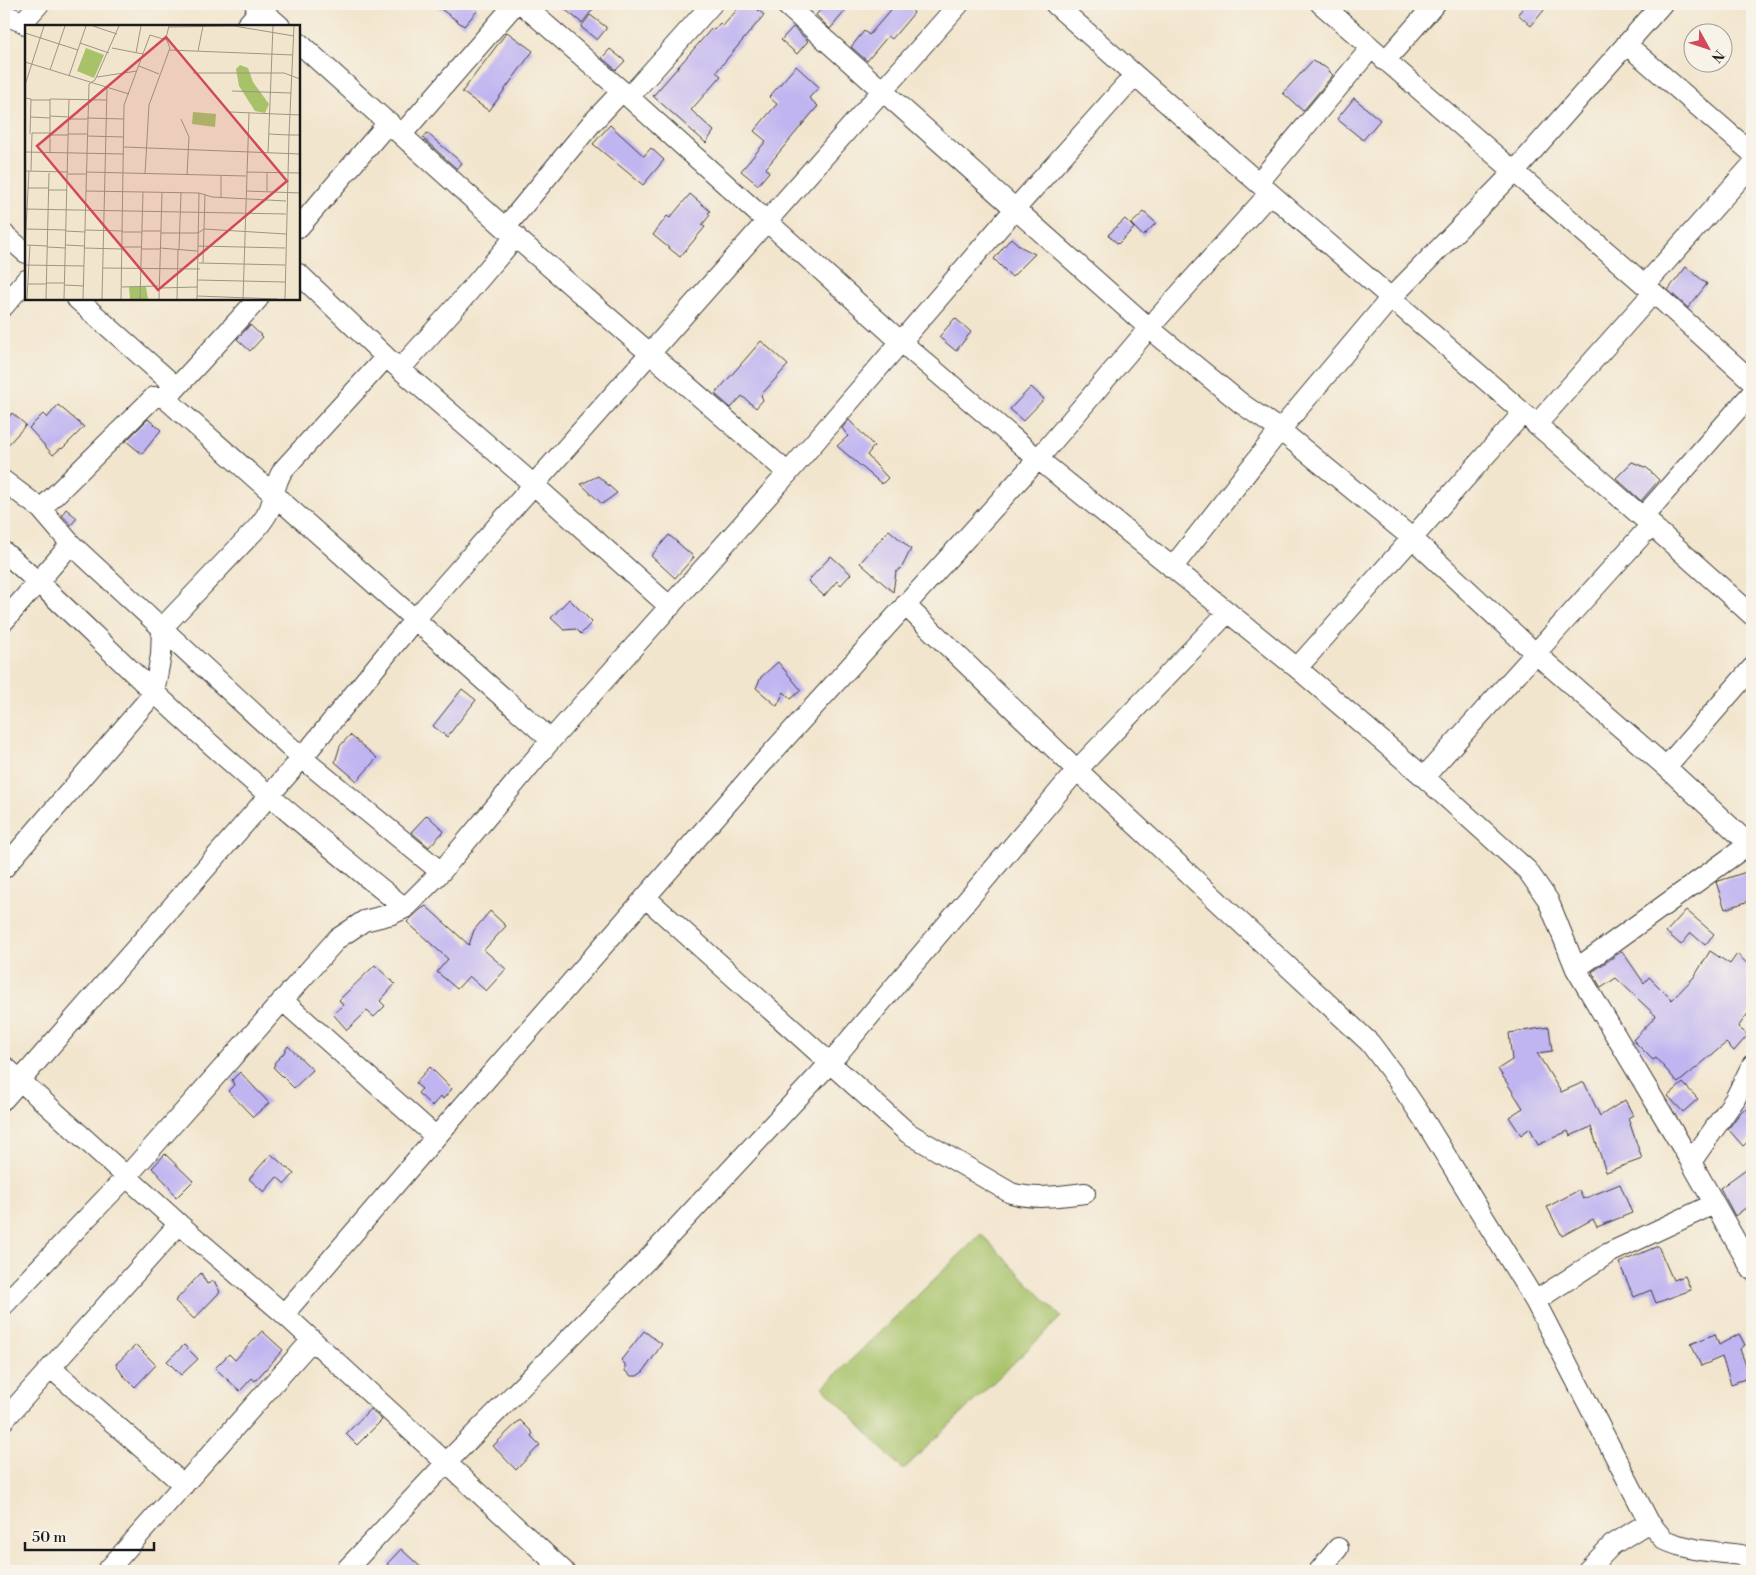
<svg xmlns="http://www.w3.org/2000/svg" width="1756" height="1575" viewBox="0 0 1756 1575" font-family="'Libre Bodoni',serif">
<style>
.green{fill:#a7c269;stroke:#626f42}
.building{fill:#c0b4f1}
.lines{fill:none;stroke-linecap:round;stroke-linejoin:round}
.street-casing{stroke:#3c3a37;stroke-width:22}
.street{stroke:#fff;stroke-width:20}
.inset-road{fill:none;stroke:#9c9586;stroke-width:1}
.view{fill:#d1495b;fill-opacity:0.15;stroke:#d1495b;stroke-width:2.5}
.inset-edge{fill:none;stroke:#1c1c1c;stroke-width:2.5}
</style>
<rect width="100%" height="100%" fill="#f7f3e8"/>
<filter id="ink" filterUnits="userSpaceOnUse"><feTurbulence type="fractalNoise" baseFrequency=".02" numOctaves="2"/><feDisplacementMap in="SourceGraphic" scale="10" xChannelSelector="R" yChannelSelector="G"/><feConvolveMatrix kernelMatrix="1 2 1 2 8 2 1 2 1" color-interpolation-filters="sRGB"/></filter>
<filter id="wash" filterUnits="userSpaceOnUse"><feTurbulence type="fractalNoise" baseFrequency=".0096" numOctaves="4" result="noise"/><feDisplacementMap in="SourceGraphic" scale="20" xChannelSelector="R" yChannelSelector="G"/><feGaussianBlur stdDeviation="1.12" result="paint"/><feColorMatrix in="noise" values="0 0 0 0 0 0 0 0 0 0 0 0 0 0 0 0 0 1.4 0 .05"/><feComposite in="paint" operator="in"/></filter>
<g filter="url(#wash)">
<rect width="100%" height="100%" fill="#f2e5cd"/>
<path class="green" d="M981,1234L1061,1317L903,1470L823,1387Z"/>
<g id="blocks">
<path class="building" d="M434,4H471L478,10L464,26Z
M558,4H597L582,23Z
M742,4H751L764,15L716,72L721,76L691,110L714,131L706,143L653,96L712,28L714,30L720,23L723,26Z
M825,4H851L830,29L816,15Z
M896,4H917L912,10L914,13L892,39L888,36L867,61L851,47L864,31L869,35Z
M1526,4H1549L1531,26L1518,14Z
M590,15L606,27V29L597,40L581,27Z
M793,27L808,41L797,54L781,40Z
M507,32L533,51L489,111L462,92Z
M610,49L625,61L616,70L602,58Z
M1312,61L1325,67L1333,75L1303,111L1283,93Z
M796,66L819,87L809,98L818,106L766,168L769,172L758,185L741,171L766,141L754,131L777,104L769,97Z
M1354,98L1380,120L1363,140L1337,119Z
M610,125L644,156L651,148L664,160L643,185L593,144Z
M427,133L462,163L457,169L423,138Z
M690,194L710,211L708,213L710,215L702,225L705,227L680,257L653,235L667,216L670,218Z
M1144,212L1156,223L1143,236L1131,224Z
M1125,219L1134,228L1118,244L1108,235Z
M1011,238L1021,247L1035,254L1012,277L994,259Z
M1686,267L1707,284L1688,308L1668,290Z
M955,318L971,332L956,351L939,337Z
M250,325L263,337L250,351L237,339Z
M761,341L788,365L761,395L763,400L756,408L742,396L731,408L715,394Z
M1031,387L1044,399L1023,421L1010,409Z
M58,405L84,427L62,449L61,448L53,455L29,428L43,414L47,418Z
M12,413L26,425L4,449V423Z
M148,419L161,430L142,454L126,441Z
M849,420L874,446L867,455L888,478L882,484L837,446L848,436L842,428Z
M1632,462L1647,468L1659,480L1641,501L1616,478Z
M598,476L617,493L602,504L581,484Z
M66,509L77,518L71,525L62,515Z
M889,530L911,549L902,567L896,572L893,592L860,563Z
M669,535L694,557L675,578L651,556Z
M831,556L851,574L841,585L837,581L824,596L808,581Z
M569,599L592,622L581,634L576,629L564,630L551,618Z
M778,662L801,690L791,699L784,692L777,706L756,688L761,677Z
M462,689L476,700L447,737L433,726Z
M350,735L377,758L357,781L335,762L340,746Z
M427,815L444,831L429,847L411,832Z
M1752,870V900L1725,909L1716,882Z
M426,906L469,945L474,930L490,911L506,926L484,950L506,969L486,991L469,976L457,989L437,972L448,959L407,922L421,909Z
M1686,910L1714,934L1705,945L1691,933L1681,945L1666,932Z
M1622,951L1644,983L1649,977L1672,1000L1694,977L1710,951L1730,964L1737,954L1752,968V1008L1738,1027L1748,1035L1734,1051L1726,1043L1678,1083L1656,1058L1653,1060L1633,1040L1656,1016L1616,978L1601,988L1592,972Z
M375,965L395,984L380,1001L385,1006L374,1017L367,1011L347,1030L333,1014L343,1005L339,1000Z
M1549,1027L1552,1051L1537,1053L1561,1092L1584,1082L1600,1116L1625,1100L1633,1115L1628,1118L1642,1159L1606,1172L1591,1127L1570,1136L1568,1131L1538,1145L1530,1128L1521,1135L1509,1117L1523,1108L1498,1069L1512,1060L1509,1033Z
M288,1046L313,1070L294,1088L273,1067L275,1065L274,1063L283,1054Z
M430,1067L452,1089L443,1099L441,1096L432,1106L418,1093L422,1089L415,1083Z
M240,1072L269,1103L253,1117L228,1091L234,1085L232,1080Z
M1683,1083L1698,1099L1683,1112L1668,1096Z
M1745,1108L1752,1116V1138L1743,1146L1728,1129L1740,1113Z
M165,1154L193,1181L176,1198L168,1185L152,1168Z
M271,1154L294,1174L285,1184L277,1177L264,1192L249,1179Z
M1746,1169L1752,1178V1203L1735,1216L1720,1188Z
M1620,1184L1632,1213L1597,1227L1593,1219L1562,1236L1547,1207L1579,1190L1583,1199Z
M1658,1246L1673,1280L1685,1276L1691,1290L1656,1303L1651,1290L1634,1297L1619,1263Z
M201,1273L207,1284L214,1281L220,1292L194,1319L175,1301Z
M262,1331L283,1350L255,1381L252,1378L240,1391L215,1368L229,1354L235,1360Z
M644,1331L662,1344L644,1371L637,1376H631L625,1371V1364L621,1360Z
M1715,1334L1719,1345L1739,1334L1745,1345L1740,1349L1750,1377L1731,1384L1722,1357L1701,1366L1691,1344Z
M136,1345L156,1365L135,1387L122,1374L116,1364Z
M184,1345L198,1359L181,1375L167,1361Z
M370,1409L382,1420L357,1445L346,1434Z
M520,1420L533,1433L531,1436L540,1445L516,1470L493,1446Z
M401,1549L425,1571H396L387,1564Z"/>
</g>
</g>
<g filter="url(#ink)">
<use href="#blocks" fill-opacity="0" stroke="#3c3a37" stroke-width="1"/>
<g class="lines">
<defs>
<path id="street" d="M255,4L280,26
M522,4L622,91L900,341L1038,459L1297,668L1424,777L1527,870L1548,900L1576,969L1691,1162L1752,1270
M785,4L1149,328L1242,404L1280,430L1412,538L1535,653L1666,767L1749,844
M1055,4C1285,210 1523,408 1752,615
M1321,4L1645,285L1752,381
M4,15L23,22L28,26
M23,22L39,4
M246,26L265,4
M299,43L505,228L788,473
M1626,44L1752,153
M1385,61L1435,4
M629,97L712,4
M402,134L515,4
M1259,182L1371,48
M299,227L389,122
M505,228L591,124L622,91
M4,234L26,253
M299,274L386,357L534,485L670,607
M1645,285L1752,165
M77,299L176,387
M4,306L26,280
M400,369L460,302L516,236
M166,399L551,740
M1536,425L1653,293
M4,481L41,509L71,544L302,758L441,872
M41,509L154,397H161L166,399L258,299
M1643,517L1752,393
M4,552C57,597 105,647 156,694C236,769 320,840 405,908
M1172,568L1280,430L1390,299L1514,172L1662,4
M905,605L1077,770L1370,1043L1396,1078L1424,1120L1535,1301L1649,1522L1664,1540L1678,1545L1699,1550L1741,1555L1752,1563
M4,621L71,544
M1297,668L1523,413
M1666,767L1752,668
M1424,777L1652,524
M4,868L154,693L161,655L162,628L257,528C262,522 267,516 270,508C276,493 273,486 283,470L386,357
M646,898L908,1133L1011,1193C1035,1200 1060,1196 1085,1193
M1576,969L1752,842
M282,1000L436,1137
M4,1066L179,1224L284,1314L564,1571
M4,1099L302,758L415,619L959,4
M1691,1162L1735,1099L1752,1065
M1535,1301L1609,1253L1714,1204
M4,1305L127,1176L337,939L364,921L392,914L405,908L441,872L551,740L788,473L1016,208L1135,75
M284,1314L436,1137L760,766L1038,459L1149,328L1270,193
M51,1368L184,1485
M4,1420L179,1224
M107,1571L312,1340
M345,1571L446,1463L647,1260L830,1063L1077,770L1228,612
M1319,1571L1338,1548
M1587,1571L1612,1545L1649,1522"/>
</defs>
<use href="#street" class="street-casing"/>
<use href="#street" class="street"/>
</g>
</g>
<g transform="translate(25 25)">
<rect width="275" height="275" fill="#f2e5cd"/>
<path d="M61,23L79,30L69,53L52,46ZM215,40L223,43L228,57L244,79L240,88L230,86L214,61L211,44ZM168,87L191,89L190,102L167,99ZM104,262H121L123,274H105Z" fill="#a7c269"/>
<path class="inset-road" d="M68,1L92,9M144,2L209,1L269,11M0,8L53,25M55,18L84,28M87,23L118,29M144,25L268,30M173,26L178,1M111,28L116,1M0,37L104,69M114,41L134,49M25,45L40,1M168,48H259L275,54M44,51L61,1M72,52L112,46M0,60L19,1M207,66L266,68M0,73L6,74L5,109M6,75H25M205,87L275,90M25,91L44,92M6,92L25,93M62,93L99,94M44,94H62M156,94L164,112L162,150M43,109H62M244,109L264,110L269,1M25,110H43M62,111L99,112M99,122L275,129M0,127L99,129M25,128V74L81,75M243,128L248,1M0,146L43,147M6,146L7,108H25M62,147L221,151M221,147L275,148M43,149H61M120,149L124,80L145,23L141,13L144,1M3,163H23M23,165H42M61,166L174,168L187,172L261,176M221,166L275,168M242,166V147M196,173V151M0,184L261,189M2,204L41,205M60,205L98,206M41,206L60,207M117,206H136M98,207H117M136,208H173L179,204L261,209M2,220L22,221M41,220L59,221M173,221L260,223M0,222L4,146M22,222L41,223M98,222H116M59,223L97,224M135,223L172,226M116,224H135M154,224L156,168M174,238L260,240M178,238L180,169M0,240L59,241M78,243L175,244M173,255L260,257M21,258H40M3,259H21M40,260L59,261M97,262L133,261M134,263L173,262M172,271L253,274M2,274L5,220M21,274L24,148M39,274L44,74M58,274L64,59L70,55L94,1M77,274L82,63M96,274L99,80L125,10L141,15M115,274L118,167M134,274L137,168M152,274L153,224M172,274L174,168M218,274L224,88M260,274L264,110H275"/>
<path class="view" d="M141,12L262,156L133,265L12,121Z"/>
<rect width="275" height="275" class="inset-edge"/>
</g>
<rect width="1756" height="1575" fill="none" stroke="#f7f3e8" stroke-width="20"/>
<g transform="translate(1708 48) rotate(130)"><circle r="24" fill="#f7f3e8" stroke="#9f9d96"/>
<path d="M0-4L9 19L0 12L-9 19Z" fill="#d1495b"/>
<text y="-8" font-size="14" font-weight="bold" text-anchor="middle" fill="#1c1c1c">N</text>
</g>
<path d="M25 1542v8h129v-8" fill="none" stroke="#1c1c1c" stroke-width="2.5"/>
<text x="32" y="1542" font-size="15" fill="#1c1c1c" stroke="#f7f3e8" stroke-width="4" paint-order="stroke">50 m</text>
</svg>
